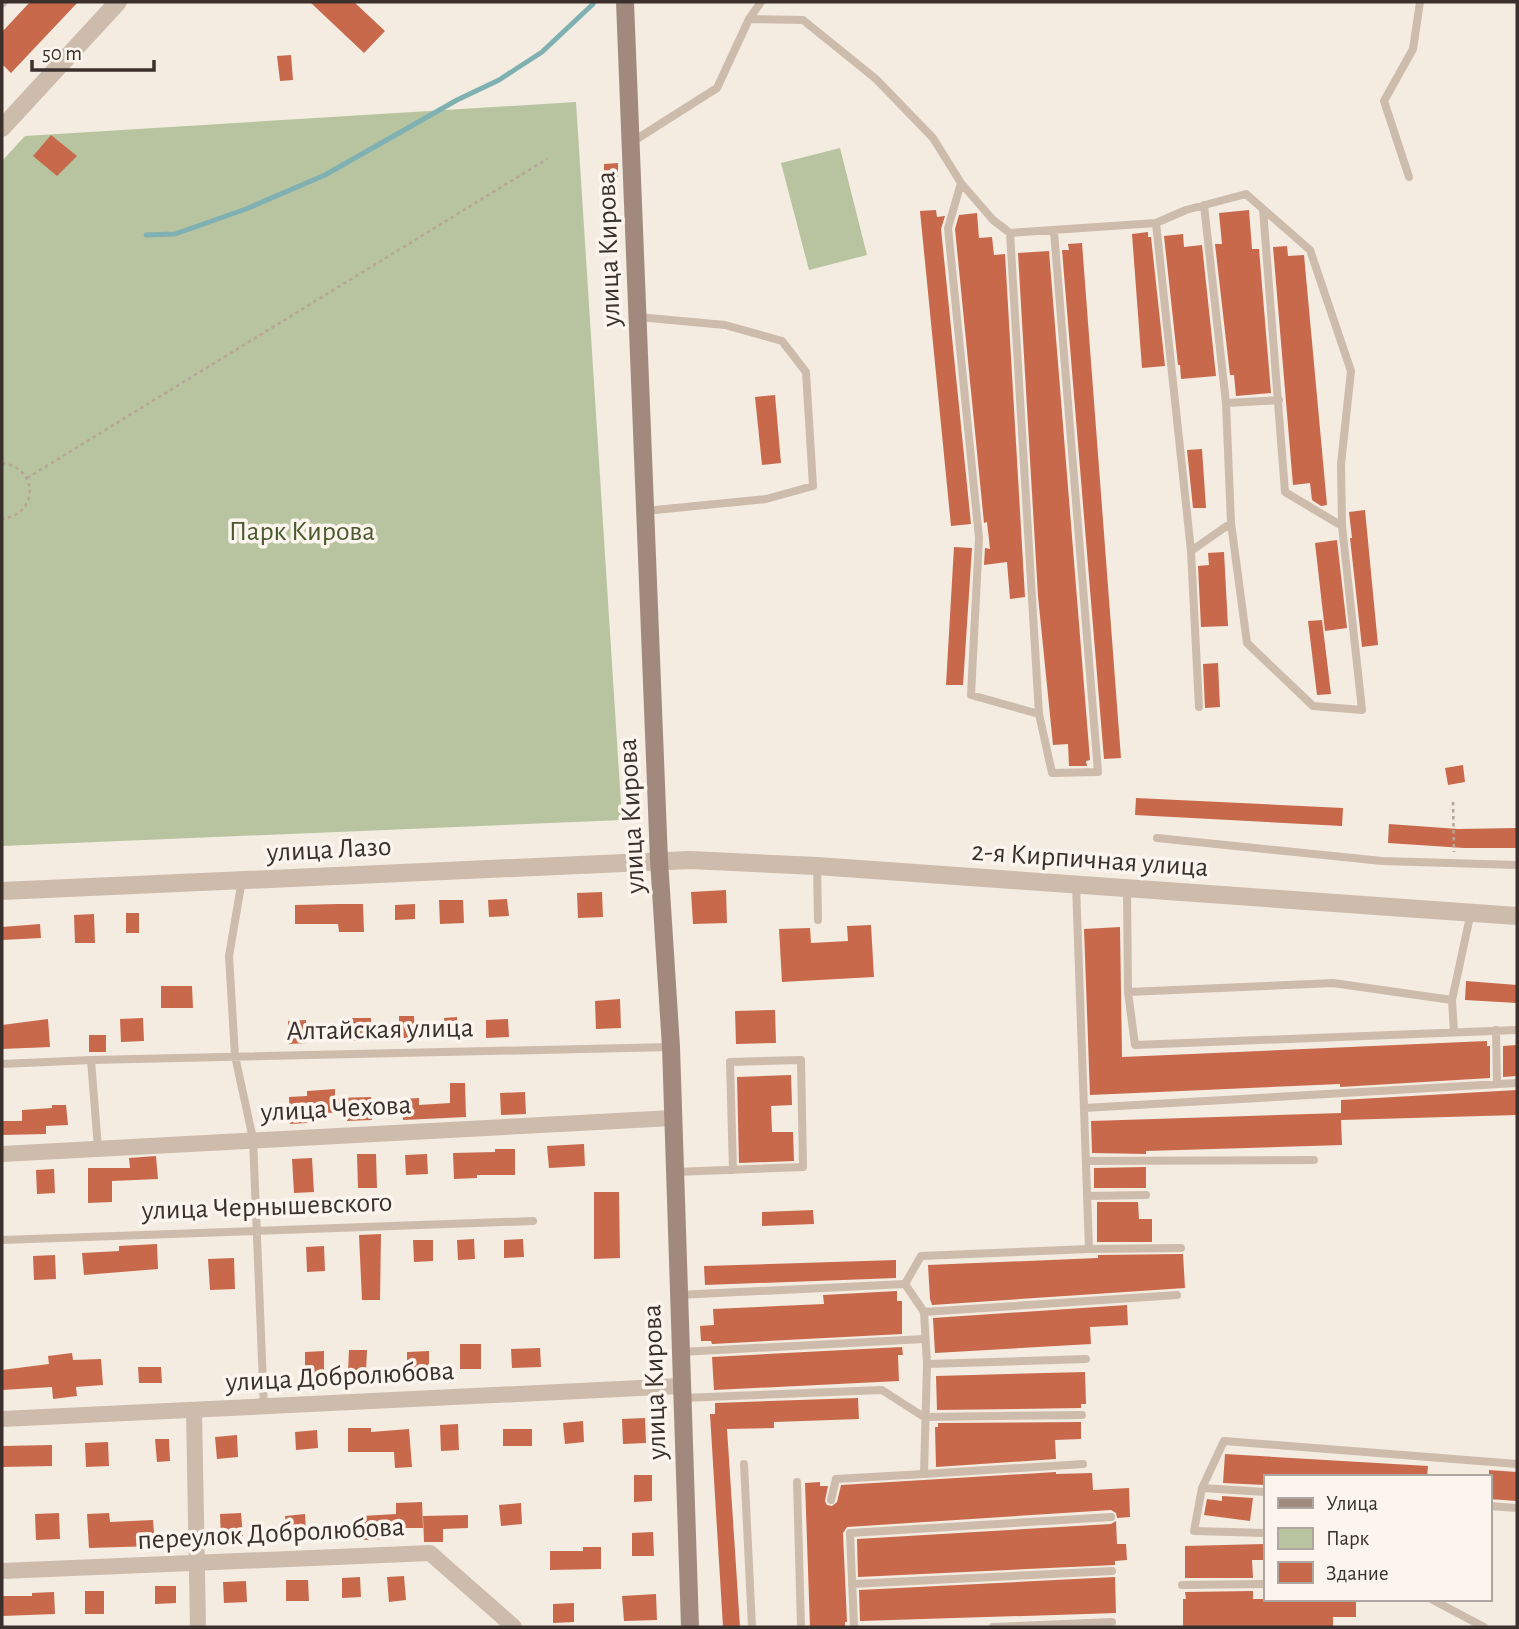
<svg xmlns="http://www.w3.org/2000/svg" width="1519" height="1629" viewBox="0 0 1519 1629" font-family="'Alegreya Sans',sans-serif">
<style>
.green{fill:#b8c4a0}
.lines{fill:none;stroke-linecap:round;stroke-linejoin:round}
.stream{stroke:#7fb0b2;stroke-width:5}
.building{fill:#c8694b}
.path{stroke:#b9a596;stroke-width:2.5;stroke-dasharray:3.5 3.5;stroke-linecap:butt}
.service{stroke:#cdbbac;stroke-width:8}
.minor{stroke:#cdbbac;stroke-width:16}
.tertiary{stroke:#cdbbac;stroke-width:18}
.secondary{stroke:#a18a7d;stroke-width:18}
.labels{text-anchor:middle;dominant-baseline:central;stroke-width:7;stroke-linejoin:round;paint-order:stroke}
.street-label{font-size:28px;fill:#3b302b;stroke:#fbf5ee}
.park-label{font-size:28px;fill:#4a5a2e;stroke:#fbf5ee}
</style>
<rect width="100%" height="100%" fill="#f4ebe1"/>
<path class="green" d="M576,102L622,820L2,846V161L25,136Z
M840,148L867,255L809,270L781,163Z"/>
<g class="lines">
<path class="stream" d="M146,235L175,234L246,209L325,175L457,100L499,80L542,52L593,4"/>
</g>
<path class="building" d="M30,2H78L11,73L2,64V32Z
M310,2H354L385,31L364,53Z
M291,55L293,80L280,81L277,56Z
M51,135L77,156L57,176L33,156Z
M618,163V181L604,182V164Z
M936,210L937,217L945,216L941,229L971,524L951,526L920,211Z
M1249,210L1252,249H1259L1271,393L1236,396L1234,375H1230L1215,244H1222L1219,213Z
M977,213L979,238L992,237L994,255L1005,254L1025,597L1010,599L1007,562L984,565L985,548L990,549L987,522L984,523L955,229L959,215Z
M1148,232V237H1151L1165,366L1142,368L1132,234Z
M1183,234L1184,247L1202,245L1216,376L1181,379L1180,365H1178L1164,236Z
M1082,243L1121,758L1104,759L1062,250H1069L1068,244Z
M1287,246L1288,256L1304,255L1327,505L1321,506L1312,500L1310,483L1293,485L1273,247Z
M1049,251L1090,760L1086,761L1087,766H1069L1068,744L1053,745L1038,596L1018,253Z
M775,395L781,463L762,465L755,397Z
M1202,449L1206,508H1193L1187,450Z
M1365,510L1378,645L1362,647L1350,538H1352L1349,512Z
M1337,540L1347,628L1325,631L1315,543Z
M954,547L972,548L963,685H946Z
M1224,552L1228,626L1201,627L1198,566L1209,565L1208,553Z
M1322,620L1331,694L1317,695L1308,621Z
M1218,663L1220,707L1205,708L1203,664Z
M1463,765L1465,782L1448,785L1445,768Z
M1136,798L1343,808L1342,826L1135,815Z
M1389,824L1458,829L1517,828V848H1464L1388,843Z
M726,890L727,923L693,924L691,892Z
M602,892L603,917L578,918L577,893Z
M507,899L509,916L489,917L488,900Z
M439,900H463L464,923L440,924Z
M338,904H363L364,932H339L338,924H295V905Z
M415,904V919L395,920V905Z
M126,913H139V933H126Z
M94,914L95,943H75L74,915Z
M40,924L41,938L2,940V927Z
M871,925L874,977L782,982L779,929L810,928L811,943L848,941L847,926Z
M1120,927L1122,1057L1487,1041V1046H1490V1078L1340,1087V1084L1090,1095L1084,929Z
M1466,981L1517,985V1003L1465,1000Z
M161,986H192L193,1008H161Z
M620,999L621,1028L596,1029L595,1001Z
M775,1010L776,1043L736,1044L735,1011Z
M399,1016H414L415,1038H399Z
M457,1017L458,1039L446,1040L444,1018Z
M143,1018L144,1041L121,1042L120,1019Z
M346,1018H371V1041H346Z
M48,1019L50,1047L2,1049V1025Z
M508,1019L509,1037L486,1038V1020Z
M306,1020V1043L289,1044L288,1021Z
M89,1035H106V1052H89Z
M1517,1045V1076L1503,1077V1046Z
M791,1075L792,1105L771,1106L772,1132H793L794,1161L739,1163L737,1077Z
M450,1083H465L466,1117L403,1120L402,1099L419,1098V1105L450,1103Z
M335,1089V1098L371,1097L372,1120L347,1121V1112L307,1114V1123L290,1124L289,1097L307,1096V1091Z
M1517,1090V1115L1341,1120L1342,1145L1146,1151V1154L1092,1153L1091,1121L1341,1113V1100Z
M525,1092L526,1114L501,1115L500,1093Z
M52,1105H66L68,1125L46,1126V1134L2,1135V1121H22V1110L52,1108Z
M584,1144L585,1166L549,1168L547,1146Z
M495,1149H515V1175H477V1178L454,1179L453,1153L495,1152Z
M357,1154H376L377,1188H358Z
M427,1154L428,1174L406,1175L405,1155Z
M156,1156L158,1179L112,1181V1202L88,1203V1168H130L129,1158Z
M312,1158L314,1192L294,1193L292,1159Z
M1146,1167V1188H1094V1168Z
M54,1169L55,1193L37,1194L36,1170Z
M594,1192H619L620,1258L594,1259Z
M1097,1202H1138L1139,1219H1152V1242H1097Z
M813,1210L814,1224L762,1226V1212Z
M381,1234L380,1300H362L359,1235Z
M474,1239L475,1259L458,1260L457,1240Z
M523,1239L524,1257L504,1258V1240Z
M413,1240H433V1261L414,1262Z
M157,1244L158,1269L84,1275L82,1253L119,1251V1246Z
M324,1246L325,1271L307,1272L306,1247Z
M1183,1254L1185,1288L932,1305L930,1299L928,1265L1098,1258V1255Z
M55,1255L56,1279L34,1280L33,1256Z
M234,1258L235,1289L210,1290L208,1259Z
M896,1260V1278L705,1285L704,1266Z
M897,1291V1301H902V1334L712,1344L711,1341H701L700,1326L714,1325L713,1309L824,1304L823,1295Z
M1127,1305L1128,1325L1090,1327L1091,1344L935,1353L933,1318Z
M460,1344H481V1369H460Z
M902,1347L903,1355H898L899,1381L714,1390L712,1357Z
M540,1348L541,1367L512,1368L511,1349Z
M349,1350H367L366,1372H348Z
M324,1351V1373L305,1374V1352Z
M429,1351V1368L407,1369V1352Z
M72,1353L73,1360L101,1359L103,1385L76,1387L77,1396L53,1399L52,1387L2,1390V1370L49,1364L48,1356Z
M138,1367H161L162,1383H139Z
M1085,1372L1086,1404H1081V1408L937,1410L936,1376Z
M858,1398L859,1419L774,1422V1428L727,1429L740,1627H723L710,1414H715V1403Z
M645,1418L646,1443L623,1444L622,1419Z
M583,1421L584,1442L565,1444L563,1423Z
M1081,1422V1439L1055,1440L1056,1459L936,1467L935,1427H938V1423Z
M458,1424L459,1450L441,1451L440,1425Z
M348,1428H371V1432L409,1429L412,1467L395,1468L394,1452H348Z
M503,1429H532V1446H503Z
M317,1430L318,1448L296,1450L295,1432Z
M237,1435L238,1457L217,1459L215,1437Z
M155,1439H169L170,1461L157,1462Z
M108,1442L109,1466L86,1467L85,1443Z
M52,1445V1466L2,1467V1446Z
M1225,1454L1428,1466L1427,1477H1265V1485L1223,1483Z
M1489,1470L1517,1472V1501L1489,1499Z
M1056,1472V1474L1092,1473L1093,1490L1129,1488L1130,1517L1117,1518L1116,1513L1111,1510L847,1527L843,1533L847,1622H845V1626L810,1627L805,1483L820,1482V1486H828L825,1501L827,1505L832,1506L837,1502L841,1485Z
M634,1475H652V1501L634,1502Z
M1222,1496L1253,1498L1250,1521L1204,1515L1207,1499L1222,1501Z
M422,1502L423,1528H385V1539L363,1540L362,1516L396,1514V1503Z
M521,1503L522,1524L501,1526L499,1505Z
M59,1513L60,1539L36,1540L35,1514Z
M109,1513L110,1522L153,1520L155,1546L89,1548L87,1514Z
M241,1513L243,1536L221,1537L220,1514Z
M305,1514L306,1533L287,1534L285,1516Z
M468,1515V1528L443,1529V1542H424L423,1516Z
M1116,1521L1117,1544H1126L1127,1560L1115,1561V1565L858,1577L857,1539L1111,1524Z
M653,1532L654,1556H632V1533Z
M1265,1544V1560H1252L1253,1578H1185V1546Z
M583,1547H601V1569L550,1570V1551H583Z
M404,1576L406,1600L389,1602L387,1577Z
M360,1577L361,1597L342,1598V1578Z
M1115,1577L1116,1613L860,1621L859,1590Z
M286,1580H308L309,1601H286Z
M246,1581L247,1602L224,1603L223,1582Z
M155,1586H176V1603L155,1604Z
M85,1591H104V1614H85Z
M1253,1591V1599H1356V1617H1333V1627H1183V1599H1186L1185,1592Z
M54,1592L55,1614L2,1616V1596H32V1593Z
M656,1594L657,1620L624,1621L622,1596Z
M574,1603V1622L553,1623V1604Z"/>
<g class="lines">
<path class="path" d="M2,463C39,468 39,514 2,519
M27,478L547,159
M1453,802L1454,852"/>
<path class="service" d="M2,4L4,2
M749,19L803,20L876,79L933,138L961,183L993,220L1010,233L1156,223L1186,210L1246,194L1310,250L1351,371L1341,464L1342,526L1362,710L1313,706L1247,643L1231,523L1226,403L1279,400
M632,142L717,88L749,19L761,2
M1409,177L1384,101L1413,49L1420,2
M961,183L948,228L979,538L971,695L1039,714
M1204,205L1226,403
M1263,209L1285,492L1342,526
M1156,223L1191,551L1199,707
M1010,233L1039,714L1052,773L1098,772L1054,231
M638,317L725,325L782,341L806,372L813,486L766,499L645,511
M1191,551L1231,523
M1157,838L1382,861L1517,865
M817,866L818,920
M242,880L229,956L235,1056L253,1139L264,1408
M1076,885L1089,1249
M1127,889L1128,992L1135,1045L1517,1030
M1128,992L1333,983L1452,1000
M1496,1030L1497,1083
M1454,1032L1452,1000L1471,912
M91,1060L671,1047
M2,1064L91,1060L98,1148
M1084,1108L1517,1083
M1086,1161L1314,1160
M675,1172L803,1167L801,1060L730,1062L733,1170
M1087,1196L1146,1195
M2,1240L533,1221
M905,1284L921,1256L1089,1249L1181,1248
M678,1295L905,1284L924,1312L927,1364L924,1474L836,1479L831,1500
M924,1312L1177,1295
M681,1352L924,1339
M927,1364L1086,1359
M682,1398L882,1390L924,1417L1082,1415
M744,1464L752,1627
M924,1474L1083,1464
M797,1482L801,1627
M1202,1488L1265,1492
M1489,1506L1517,1508
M1265,1533L1194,1531L1202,1488L1224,1441L1517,1464
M852,1584L1112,1571
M1182,1585L1265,1584
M1431,1599L1484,1627
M854,1627L850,1533L1111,1517
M993,1627L1112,1622"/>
<path class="minor" d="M2,1154L673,1118
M194,1410L198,1627
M2,1419L681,1386
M2,1571L430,1553L514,1627"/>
<path class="tertiary" d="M2,128L118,2
M2,891L690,860L817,866L1517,916"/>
<path class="secondary" d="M625,2L659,860L671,1047L690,1627"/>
</g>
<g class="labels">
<g class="street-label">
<text transform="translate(609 249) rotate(-92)">улица Кирова</text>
<text transform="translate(632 816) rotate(-93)">улица Кирова</text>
<text transform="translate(329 850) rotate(-3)">улица Лазо</text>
<text transform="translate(1090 860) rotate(4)">2-я Кирпичная улица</text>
<text transform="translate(380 1030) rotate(-1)">Алтайская улица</text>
<text transform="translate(336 1109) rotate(-3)">улица Чехова</text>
<text transform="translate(267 1207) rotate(-2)">улица Чернышевского</text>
<text transform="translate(340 1377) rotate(-3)">улица Добролюбова</text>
<text transform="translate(655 1382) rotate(-92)">улица Кирова</text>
<text transform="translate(271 1534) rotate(-3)">переулок Добролюбова</text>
</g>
<g class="park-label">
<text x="302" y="532">Парк Кирова</text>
</g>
</g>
<rect width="1519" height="1629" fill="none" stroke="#3b302b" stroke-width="7"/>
<rect x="1264" y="1475" width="228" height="126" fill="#fbf5ee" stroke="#aea6a0" stroke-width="2"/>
<rect x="1278" y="1498" width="35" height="10" fill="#a18a7d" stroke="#aea6a0" stroke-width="2"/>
<text x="1326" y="1510" font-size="21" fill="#3b302b">Улица</text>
<rect x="1278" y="1528" width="35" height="21" fill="#b8c4a0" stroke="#aea6a0" stroke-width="2"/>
<text x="1326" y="1545" font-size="21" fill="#3b302b">Парк</text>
<rect x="1278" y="1562" width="35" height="21" fill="#c8694b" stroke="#aea6a0" stroke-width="2"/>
<text x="1326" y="1580" font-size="21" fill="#3b302b">Здание</text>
<path d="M32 60v10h122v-10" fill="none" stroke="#3b302b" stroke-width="3.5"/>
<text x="42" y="60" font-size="21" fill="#3b302b" stroke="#fbf5ee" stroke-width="5" paint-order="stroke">50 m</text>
</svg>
